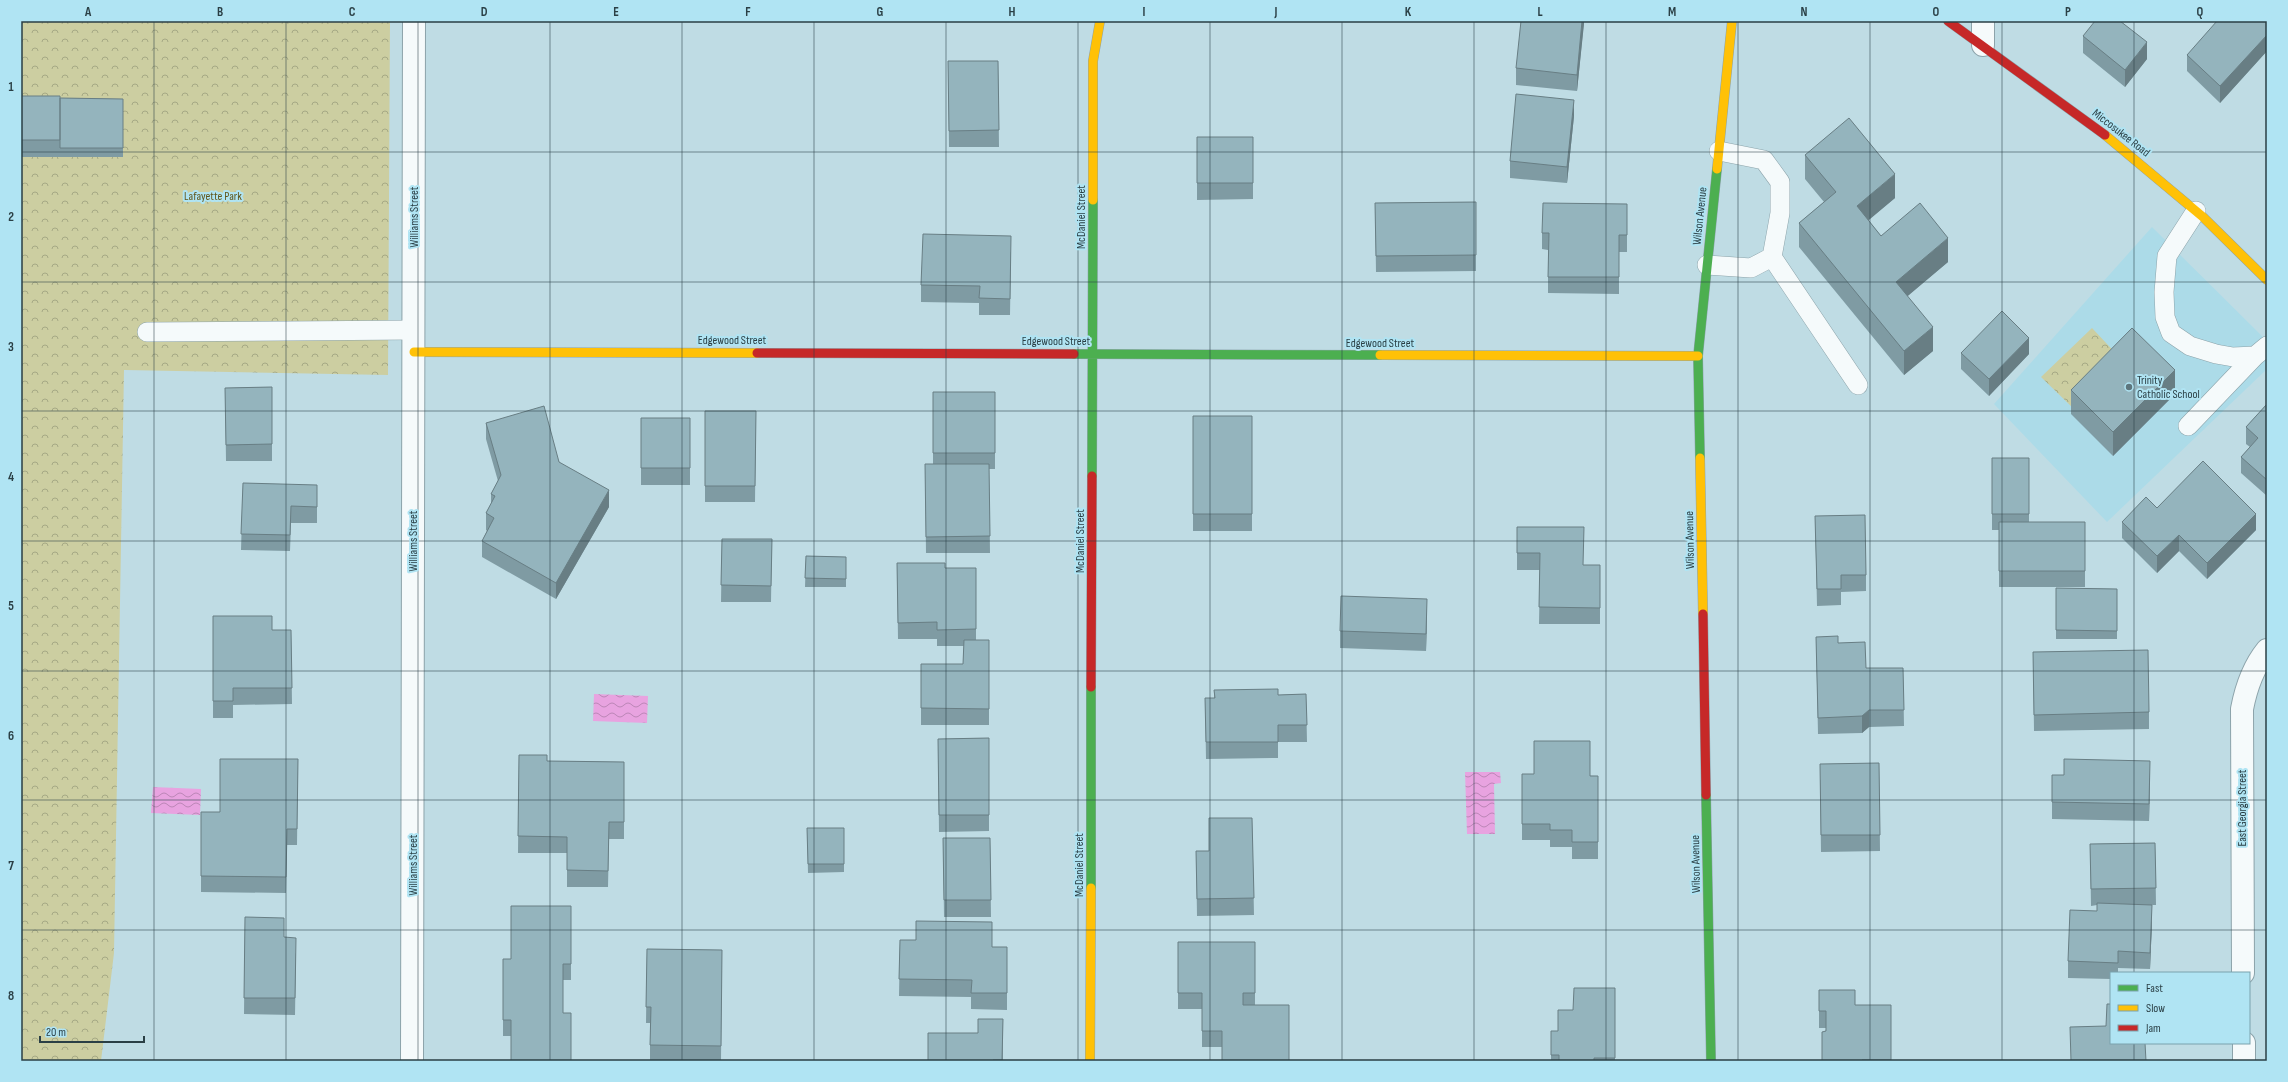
<svg xmlns="http://www.w3.org/2000/svg" width="2288" height="1082" viewBox="0 0 2288 1082" font-family="'Sofia Sans Condensed',sans-serif">
<style>
.built{fill:#acdbe8}
.park{fill:url(#park-crowns)}
.water{fill:url(#water-waves)}
.lines{fill:none;stroke-linecap:round;stroke-linejoin:round}
.lane-casing{stroke:#8ca3aa;stroke-width:20}
.street-casing{stroke:#8ca3aa;stroke-width:24}
.fast-casing{stroke:#8ca3aa;stroke-width:10}
.slow-casing{stroke:#8ca3aa;stroke-width:10}
.jam-casing{stroke:#8ca3aa;stroke-width:10}
.lane{stroke:#f5fafb;stroke-width:19}
.street{stroke:#f5fafb;stroke-width:22}
.fast{stroke:#4caf50;stroke-width:9}
.slow{stroke:#ffc107;stroke-width:9}
.jam{stroke:#c62828;stroke-width:9}
.wall{fill:#7f9ba3}
.shaded-wall{fill:#687e84}
.building{fill:#94b4bd;stroke:#687e84}
.grid{fill:none;stroke:#2a3f45;stroke-width:1;stroke-opacity:0.55}
.poi-dot{fill:#5e767d;stroke:#b0e4f3;stroke-width:1.5}
.labels{text-anchor:middle;dominant-baseline:central;stroke-width:4;stroke-linejoin:round;paint-order:stroke}
.street-label{font-size:12px;fill:#2a3f45;stroke:#b0e4f3}
.park-label{font-size:12px;fill:#615519;stroke:#b0e4f3}
.poi-label{font-size:12px;fill:#2a3f45;stroke:#b0e4f3;text-anchor:start}
.neatline{fill:none;stroke:#2a3f45;stroke-width:1.5}
.grid-label{font-size:13px;text-anchor:middle;font-weight:bold;fill:#2a3f45}
</style>
<defs>
<pattern id="park-crowns" width="20" height="18" patternUnits="userSpaceOnUse"><rect width="20" height="18" fill="#cccea1"/><path d="M2 6a3 3 0 1 1 6 0M12 15a3 3 0 1 1 6 0" fill="none" stroke="#a6a985"/></pattern>
<pattern id="water-waves" width="16" height="10" patternUnits="userSpaceOnUse"><rect width="16" height="10" fill="#e8a3e0"/><path d="M0 5q4-4 8 0t8 0" fill="none" stroke="#bc86b7"/></pattern>
</defs>
<rect width="100%" height="100%" fill="#bfdce4"/>
<path class="built" d="M2152,227L2267,341V369L2107,522L1994,404Z"/>
<path class="park" d="M21,21H390L388,375L124,370L114,953L101,1061H21Z
M2092,328L2123,361L2075,410L2041,377Z"/>
<path class="water" d="M594,694L648,696L647,723L593,721Z
M1465,772H1500L1501,783L1494,784L1495,834H1467Z
M153,787L201,789L200,815L151,813Z"/>
<g class="lines">
<defs>
<path id="lane" d="M2196,211L2167,256L2164,292L2165,317L2171,333L2190,346L2216,354L2233,357L2255,356L2267,346
M1772,257L1858,385
M1707,265L1751,268L1772,257L1780,213V182L1764,160L1719,151
M147,332L414,330
M2188,426L2255,356"/>
<path id="street" d="M1983,21V45
M2243,973L2242,709C2246,688 2254,666 2267,650
M2244,1043V1061
M412,1061L414,21"/>
<path id="fast" d="M1074,354L1380,355
M1700,458L1698,356L1717,169
M1092,476L1093,200
M1706,795L1711,1061
M1091,888V687"/>
<path id="slow" d="M2105,135L2203,217L2267,280
M1717,169L1732,21
M1093,200V61L1100,21
M414,352L757,353
M1380,355L1698,356
M1700,458L1703,614
M1090,1061L1091,888"/>
<path id="jam" d="M1948,21L2105,135
M757,353L1074,354
M1703,614L1706,795
M1091,687L1092,476"/>
</defs>
<use href="#lane" class="lane-casing"/>
<use href="#street" class="street-casing"/>
<use href="#fast" class="fast-casing"/>
<use href="#slow" class="slow-casing"/>
<use href="#jam" class="jam-casing"/>
<use href="#lane" class="lane"/>
<use href="#street" class="street"/>
<use href="#fast" class="fast"/>
<use href="#slow" class="slow"/>
<use href="#jam" class="jam"/>
</g>
<path class="wall" d="M1584,21L1577,91L1516,85V68Z
M2267,21V51L2220,103L2187,71V55Z
M2083,36L2147,59L2125,87L2083,53Z
M948,61H998L999,147H949Z
M21,96L60,98L123,99V157H21Z
M1574,116L1567,183L1510,178V161Z
M1197,137H1253V199L1197,200Z
M1805,155L1895,198L1868,220L1881,236L1948,262L1907,296L1933,351L1904,375L1799,247V223L1824,202L1805,179Z
M1476,202V271L1376,272L1375,203Z
M1627,204V252H1619V294L1548,293V250L1542,249V233Z
M1011,252L1010,315H979V303L921,302V285Z
M1961,353L2029,354L1989,396L1961,369Z
M272,387V461H226L225,388Z
M2071,390L2175,394L2113,456L2071,414Z
M933,392H995V469H989L990,553H926L925,464H933Z
M2267,404V496L2241,473V457L2250,447L2246,444V427Z
M705,411H756L755,502H705Z
M1193,416H1252V531H1193Z
M641,418H690V485H641Z
M486,423L559,462L609,507L556,599L482,557V541L487,531L486,530V513L491,504V494L498,481L486,439Z
M1992,458H2029V522H2085V587H1999V530H1992Z
M243,483L317,501V523H291L290,551L241,550Z
M2157,508L2256,530L2207,579L2179,551L2157,573L2122,538V522Z
M1815,516L1866,575V591L1841,592V605L1817,606Z
M1517,527L1583,565H1600V624H1539L1540,570H1517Z
M722,539H772L771,602H721Z
M806,556L846,557V587H805Z
M897,563L945,568H976V640H989V725H921V664H963L964,646H937V639H898Z
M2056,588L2117,589V639H2056Z
M1427,615L1426,651L1340,648V631Z
M213,616L272,630H291L292,704L233,705V718H213Z
M1816,637L1838,643L1866,668H1903L1904,726L1869,727L1862,733L1818,734Z
M2033,652L2149,712V729L2034,731Z
M1214,690L1278,695L1306,694L1307,742H1278V758L1206,759L1205,698H1214Z
M989,738V831L939,832L938,739Z
M519,755L547,761L624,762V839H609L608,887H567V853H518Z
M298,759L297,845H287L286,893L201,892V812H220Z
M1879,763L1880,851L1821,852L1820,780Z
M1522,774L1598,776V859H1572V847H1550V840H1522Z
M2064,775L2150,778L2149,821L2052,819V802Z
M1252,818L1254,915L1197,916L1196,851H1209Z
M807,828H844V872L808,873Z
M943,838H990L991,917H944Z
M2155,843L2156,905H2137L2152,922L2150,969L2118,968V973H2111V979L2068,978V961L2097,911V905L2091,906L2090,844Z
M571,906V980H563L511,1036H503V959H511Z
M245,917L284,937L296,954L295,1015L244,1014Z
M900,940H916L992,947H1007V1010L971,1009V997L899,996Z
M1178,942H1255V1005L1222,1047H1202V1009H1178Z
M647,949L722,950L721,1061H650V1023H646Z
M1615,988V1061H1551V1031H1558L1573,1010Z
M1819,990L1855,1005H1891V1061H1822L1826,1028H1819Z
M1003,1019V1061H928Z"/>
<path class="shaded-wall" d="M1582,21H1584V24L1577,91V75Z
M2267,35V51L2220,103V86Z
M2147,42V59L2125,87V70Z
M1574,100V116L1567,183V167Z
M1895,174V198L1857,230V206Z
M1948,238V262L1896,306V282Z
M1933,327V351L1904,375V351Z
M2029,338V354L1989,396V379Z
M2175,370V394L2113,456V432Z
M609,490V507L556,599V583Z
M2256,514V530L2207,579V563Z
M2179,535V551L2157,573V556Z
M1427,599V615L1426,651V634Z
M1869,710V727L1862,733V716Z
M2150,761V778L2149,821V804Z
M2152,905V922L2150,969V953Z"/>
<path class="building" d="M1521,21H1582L1577,75L1516,68Z
M2095,21H2120L2147,42L2125,70L2083,36Z
M2217,21H2267V35L2220,86L2187,55Z
M948,61H998L999,130L949,131Z
M1516,94L1574,100L1567,167L1510,161Z
M21,96H60V140H21Z
M60,98L123,99V148H60Z
M1849,118L1895,174L1857,206L1881,236L1920,203L1948,238L1896,282L1933,327L1904,351L1799,223L1836,192L1805,155Z
M1197,137H1253V183H1197Z
M1476,202V255L1376,256L1375,203Z
M1543,203L1627,204V235H1619V277H1548L1549,233H1542Z
M923,234L1011,236L1010,299L979,298L980,286L921,285Z
M2002,311L2029,338L1989,379L1961,353Z
M2132,328L2175,370L2113,432L2071,390Z
M272,387V444L226,445L225,388Z
M933,392H995V453H933Z
M2267,404V480L2241,457L2258,438L2246,427Z
M544,406L559,462L609,490L556,583L482,541L494,518L486,513L495,496L491,494L501,475L486,423Z
M705,411H756L755,486H705Z
M1193,416H1252V514H1193Z
M641,418H690V468H641Z
M1992,458H2029V514H1992Z
M2203,461L2256,514L2207,563L2179,535L2157,556L2122,522L2146,497L2157,508Z
M925,464H989L990,536L926,537Z
M243,483L317,485V507L291,506L290,535L241,534Z
M1865,515L1866,575H1841V589H1817L1815,516Z
M1999,522H2085V571H1999Z
M1517,527H1584L1583,565H1600V608L1539,607L1540,553H1517Z
M722,539H772L771,586L721,585Z
M806,556L846,557V579L805,578Z
M897,563H945V568H976V629L937,630V622L898,623Z
M2056,588L2117,589V631L2056,630Z
M1341,596L1427,599L1426,634L1340,631Z
M213,616H272V630H291L292,688H233V701H213Z
M1838,636V643L1865,642L1866,668H1903L1904,710H1869L1862,716L1818,718L1816,637Z
M964,640H989V709L921,708V664H963Z
M2148,650L2149,712L2034,715L2033,652Z
M1278,689V695L1306,694L1307,725H1278V742H1206L1205,698H1215L1214,690Z
M989,738V815H939L938,739Z
M1534,741H1590V776H1598V842H1572V830H1550V824H1522V774H1534Z
M519,755H547V761L624,762V822H609L608,871L567,870V837L518,836Z
M220,759H298L297,829H287L286,877L201,876V812H220Z
M2064,759L2150,761L2149,804L2052,802V775H2064Z
M1879,763L1880,835H1821L1820,764Z
M1209,818H1252L1254,898L1197,899L1196,851H1209Z
M807,828H844V864H808Z
M943,838H990L991,900H944Z
M2155,843L2156,888L2091,889L2090,844Z
M2097,903L2152,905L2150,953L2118,951V963L2068,961L2070,910L2097,911Z
M511,906H571V964H563V1013H571V1061H511V1020H503V959H511Z
M245,917L284,918V937L296,938L295,998H244Z
M916,921L992,922V947H1007V993H971L972,980L899,979L900,940H916Z
M1178,942H1255V993H1243V1005H1289V1061H1222V1031H1202V993H1178Z
M647,949L722,950L721,1046L650,1045L651,1007H646Z
M1574,988H1615V1058H1594V1061H1559V1055H1551V1031H1558V1010H1573Z
M1819,990H1855V1005H1891V1060H1862V1061H1822V1032L1826,1031V1011H1819Z
M2107,1004H2111V1043H2145L2146,1061H2071L2070,1027L2106,1026Z
M978,1019H1003L1002,1060H993V1061H928V1033H978Z"/>
<path class="grid" d="M154,21V1061M286,21V1061M418,21V1061M550,21V1061M682,21V1061M814,21V1061M946,21V1061M1078,21V1061M1210,21V1061M1342,21V1061M1474,21V1061M1606,21V1061M1738,21V1061M1870,21V1061M2002,21V1061M2134,21V973M21,152H2267M21,282H2267M21,411H2267M21,541H2267M21,671H2267M21,800H2267M21,930H2267M2134,1043V1061"/>
<circle class="poi-dot" cx="2129" cy="387" r="4"/>
<g class="labels">
<g class="street-label">
<text transform="translate(2121 133) rotate(38)">Miccosukee Road</text>
<text transform="translate(1700 216) rotate(-84)">Wilson Avenue</text>
<text transform="translate(414 217) rotate(-90)">Williams Street</text>
<text transform="translate(1081 217) rotate(-90)">McDaniel Street</text>
<text x="732" y="340">Edgewood Street</text>
<text x="1056" y="341">Edgewood Street</text>
<text x="1380" y="343">Edgewood Street</text>
<text transform="translate(1690 540) rotate(-91)">Wilson Avenue</text>
<text transform="translate(413 541) rotate(-90)">Williams Street</text>
<text transform="translate(1080 541) rotate(-90)">McDaniel Street</text>
<text transform="translate(2242 808) rotate(-90)">East Georgia Street</text>
<text transform="translate(1696 864) rotate(-91)">Wilson Avenue</text>
<text transform="translate(413 865) rotate(-90)">Williams Street</text>
<text transform="translate(1079 865) rotate(-90)">McDaniel Street</text>
</g>
<g class="park-label">
<text x="213" y="196">Lafayette Park</text>
</g>
<g class="poi-label">
<text x="2137" y="380">Trinity<tspan x="2137" dy="14">Catholic School</tspan></text>
</g>
</g>
<rect width="2288" height="1082" fill="none" stroke="#b0e4f3" stroke-width="44"/>
<rect x="2110" y="972" width="140" height="72" fill="#b0e4f3" stroke="#7aa2ad"/>
<rect x="2118" y="985" width="20" height="6" fill="#4caf50" stroke="#7aa2ad"/>
<text x="2146" y="992" font-size="12" fill="#2a3f45">Fast</text>
<rect x="2118" y="1005" width="20" height="6" fill="#ffc107" stroke="#7aa2ad"/>
<text x="2146" y="1012" font-size="12" fill="#2a3f45">Slow</text>
<rect x="2118" y="1025" width="20" height="6" fill="#c62828" stroke="#7aa2ad"/>
<text x="2146" y="1032" font-size="12" fill="#2a3f45">Jam</text>
<path d="M40 1036v6h104v-6" fill="none" stroke="#2a3f45" stroke-width="2"/>
<text x="46" y="1036" font-size="12" fill="#2a3f45" stroke="#b0e4f3" stroke-width="3" paint-order="stroke">20 m</text>
<rect x="22" y="22" width="2244" height="1038" class="neatline"/>
<g class="grid-label">
<text x="88" y="16">A</text>
<text x="220" y="16">B</text>
<text x="352" y="16">C</text>
<text x="484" y="16">D</text>
<text x="616" y="16">E</text>
<text x="748" y="16">F</text>
<text x="880" y="16">G</text>
<text x="1012" y="16">H</text>
<text x="1144" y="16">I</text>
<text x="1276" y="16">J</text>
<text x="1408" y="16">K</text>
<text x="1540" y="16">L</text>
<text x="1672" y="16">M</text>
<text x="1804" y="16">N</text>
<text x="1936" y="16">O</text>
<text x="2068" y="16">P</text>
<text x="2200" y="16">Q</text>
<text x="11" y="91">1</text>
<text x="11" y="221">2</text>
<text x="11" y="351">3</text>
<text x="11" y="481">4</text>
<text x="11" y="610">5</text>
<text x="11" y="740">6</text>
<text x="11" y="870">7</text>
<text x="11" y="1000">8</text>
</g>
</svg>
